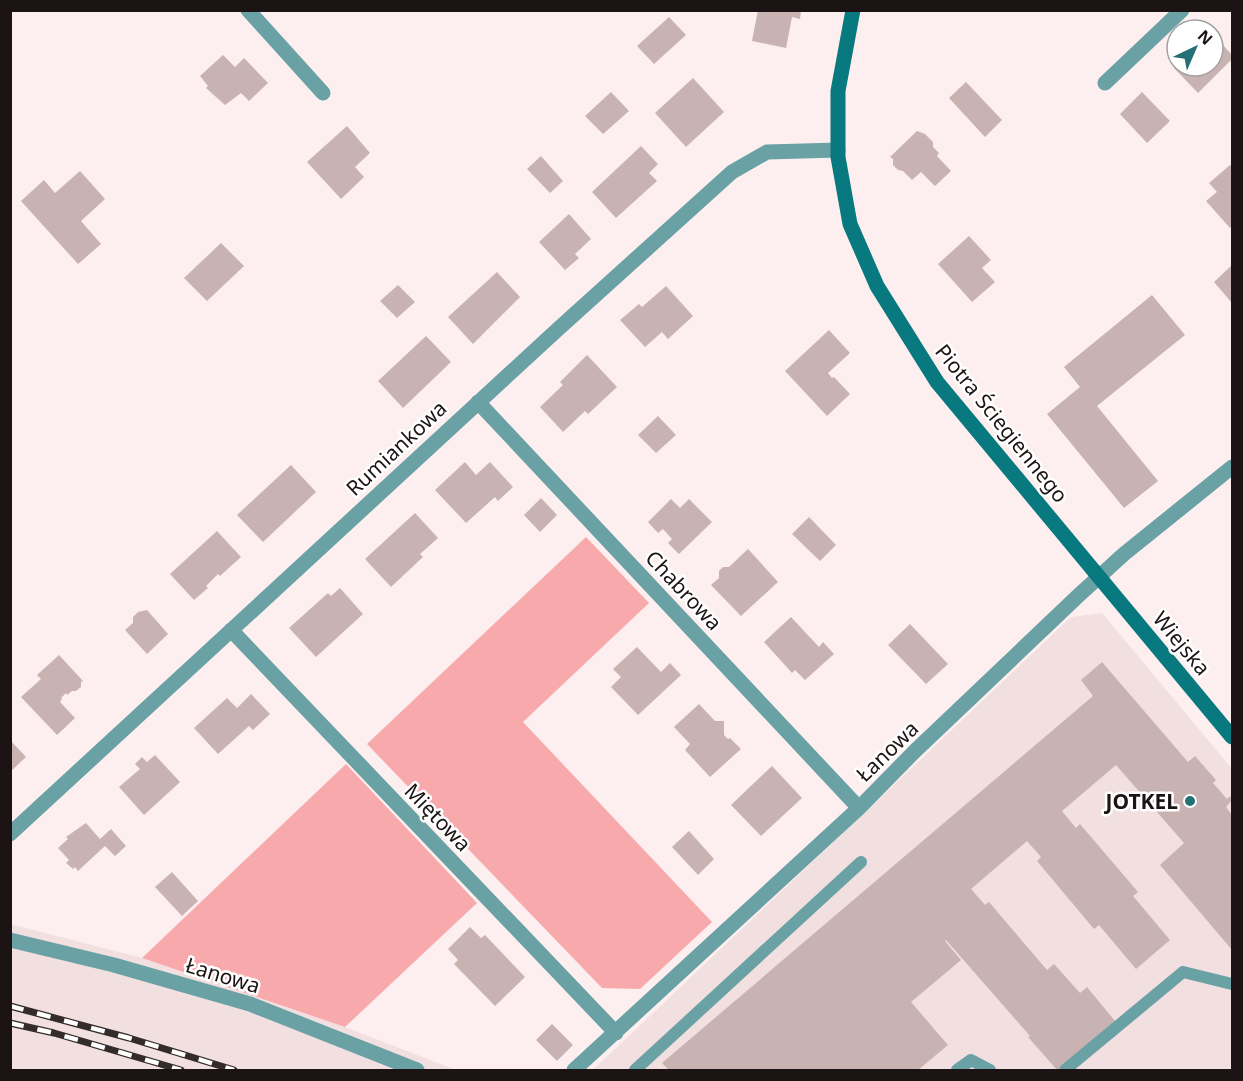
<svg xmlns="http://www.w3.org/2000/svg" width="1243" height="1081" viewBox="0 0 1243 1081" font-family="'Noto Sans',sans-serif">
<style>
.built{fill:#f2dfdf}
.green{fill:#f8a9ab}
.building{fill:#c9b2b2}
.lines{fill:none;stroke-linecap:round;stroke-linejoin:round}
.lane{stroke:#6aa1a5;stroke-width:12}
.street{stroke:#6aa1a5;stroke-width:15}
.secondary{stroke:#08797f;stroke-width:15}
.rail-casing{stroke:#342b2b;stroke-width:7}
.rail{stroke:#fff;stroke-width:4.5;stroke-dasharray:14;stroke-linecap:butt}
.poi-dot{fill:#257075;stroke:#fff;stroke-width:2}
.labels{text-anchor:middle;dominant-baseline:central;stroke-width:5;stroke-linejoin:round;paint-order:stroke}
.street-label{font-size:21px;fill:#1c1414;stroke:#fff}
.poi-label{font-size:21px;font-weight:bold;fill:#1c1414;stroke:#fff;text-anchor:end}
</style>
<rect width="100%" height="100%" fill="#fdefef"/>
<path class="built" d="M1102,613L1232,769V1070H593L1071,617Z
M10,924L142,958L345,1027L456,1070H11Z"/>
<path class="green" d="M586,537L649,603L523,722L712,922L640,989L602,988L367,744Z
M346,764L477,903L345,1027L142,958Z"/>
<path class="building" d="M758,10H801L800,19L792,17L786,48L752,41Z
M669,17L686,35L654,64L637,46Z
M1213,34L1232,55V59L1198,93L1174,68L1176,66H1213Z
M223,55L235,67L244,58L268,83L249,101L241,93L225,105L206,88L208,86L200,76Z
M693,78L724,112L686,147L655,113Z
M966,82L1002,120L985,137L949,98Z
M611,92L629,111L603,134L585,116Z
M1142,92L1170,121L1147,143L1120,114Z
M347,126L370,153L355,167L364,177L341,199L307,162Z
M917,131L925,134L933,142V147L939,153L937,156L951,171L935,186L921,172L912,180L903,171L898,170L893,165V159L890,157Z
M641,146L658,164L649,173L657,181L616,218L592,192Z
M541,156L563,181L550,193L527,169Z
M1230,165L1232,167V226L1230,228L1206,201L1217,192L1209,183Z
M80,171L105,199L81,221L101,244L78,264L21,201L44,180L55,193Z
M569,214L591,239L575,254L579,258L565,270L539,242Z
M969,236L991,260L982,268L995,282L972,302L938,264Z
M221,243L244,266L207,301L184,278Z
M1232,265V303L1214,282Z
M497,272L520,297L473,344L448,317Z
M398,285L415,302L397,318L380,301Z
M666,286L693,316L668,339L662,332L645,347L620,320L639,304L642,307Z
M1152,295L1185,335L1097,406L1158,481L1124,508L1047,414L1080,387L1064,367Z
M829,330L850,353L828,373L832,378L834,377L850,394L827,416L785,371Z
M426,336L451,362L403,408L378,381Z
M587,355L617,387L588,414L585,411L563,432L540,407L563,385L560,382Z
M658,416L676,435L656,453L638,435Z
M465,462L476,475L490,462L513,487L498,501L495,497L466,523L435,490Z
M291,465L316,492L263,542L237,515Z
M541,498L557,515L540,532L524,515Z
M671,499L680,508L689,499L712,522L679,554L668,543L672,539L663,529L658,533L648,522Z
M415,513L438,538L420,554L423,557L391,587L365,559Z
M809,517L836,545L820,561L792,534Z
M217,531L241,557L220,576L218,574L206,586L208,588L194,600L170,574Z
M748,549L778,582L741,616L711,585L719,578V571L723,567H729Z
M340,588L363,614L316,657L289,628L328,593L331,596Z
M147,610L168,634L147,654L125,630L133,623V617L138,612Z
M791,617L819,647L823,642L834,654L805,680L795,670L792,673L764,642Z
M910,624L948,664L926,684L888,645Z
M637,647L661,672L670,663L681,675L638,715L611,687L621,677L613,669Z
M59,655L83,681L81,682V687L76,691H72L67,695L66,693L61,698L62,699L60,702L75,718L57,735L21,697L41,679L37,675Z
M1102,662L1188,762L1195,756L1216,780L1213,783L1227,799L1230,796L1232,800L1226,807L1232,815V950L1160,865L1184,843L1116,765L1062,811L1076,828L1080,824L1138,892L1133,896L1170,940L1136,969L1099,925L1094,929L1037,861L1041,857L1027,841L971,889L985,905L989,902L1047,970L1054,964L1080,993L1087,987L1115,1021L1057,1070L1028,1037L1030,1036L946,940L945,941L961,960L911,1002L948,1045L918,1070H669L662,1063L1093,696L1081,680Z
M251,694L270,714L253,730L249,726L218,754L194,728L227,698L237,708Z
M699,704L715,721H724V735L728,739L730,738L741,749L710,777L685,750L690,744L674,727Z
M10,740L26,757L10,772Z
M155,755L180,782L144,815L119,787L140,769L135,764L142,757L147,762Z
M772,766L802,798L761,836L731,805Z
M86,823L100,839L111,829L126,846L115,856L105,846L78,871L75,867L73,869L66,863L69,860L58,848L68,839L66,837Z
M689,831L714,859L698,875L672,847Z
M172,872L198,901L182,916L155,887Z
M470,927L481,938L485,935L525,977L495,1006L454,964L458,960L448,949Z
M552,1024L573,1045L557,1061L536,1040Z"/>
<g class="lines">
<path class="lane" d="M635,1070L861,862
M957,1070L971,1060L990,1070
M1065,1070L1183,972L1232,984"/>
<path class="street" d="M248,10L323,93
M1105,83L1182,10
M478,402L859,808
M231,630L616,1033
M10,834L557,330L732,172L767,152L838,150
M10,940L114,965L250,1004L417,1070
M574,1070L859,808L915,751L1079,595L1124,554L1232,467"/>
<path class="secondary" d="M853,10L838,91V157L850,224L877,286L937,382L1232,737"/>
<defs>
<path id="rail" d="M10,1006L129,1038L234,1070
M10,1023L54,1033L181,1070"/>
</defs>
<use href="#rail" class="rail-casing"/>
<use href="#rail" class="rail"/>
</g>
<circle class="poi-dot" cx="1190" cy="801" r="6"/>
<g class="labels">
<g class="street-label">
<text transform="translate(1002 423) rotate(51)">Piotra Ściegiennego</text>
<text transform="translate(396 448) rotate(-43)">Rumiankowa</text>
<text transform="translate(684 590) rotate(47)">Chabrowa</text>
<text transform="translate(1182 643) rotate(50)">Wiejska</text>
<text transform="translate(887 751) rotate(-44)">Łanowa</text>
<text transform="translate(438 817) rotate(46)">Miętowa</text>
<text transform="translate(223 975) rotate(17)">Łanowa</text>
</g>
<g class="poi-label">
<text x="1178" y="801">JOTKEL</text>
</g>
</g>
<rect width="1243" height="1081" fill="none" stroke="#1c1414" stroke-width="24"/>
<g transform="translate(1195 48) rotate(44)"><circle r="28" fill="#ffffff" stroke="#a4a1a1" stroke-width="1.5"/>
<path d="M0-4.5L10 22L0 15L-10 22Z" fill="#257075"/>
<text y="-9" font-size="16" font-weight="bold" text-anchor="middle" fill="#1c1414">N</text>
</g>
</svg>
